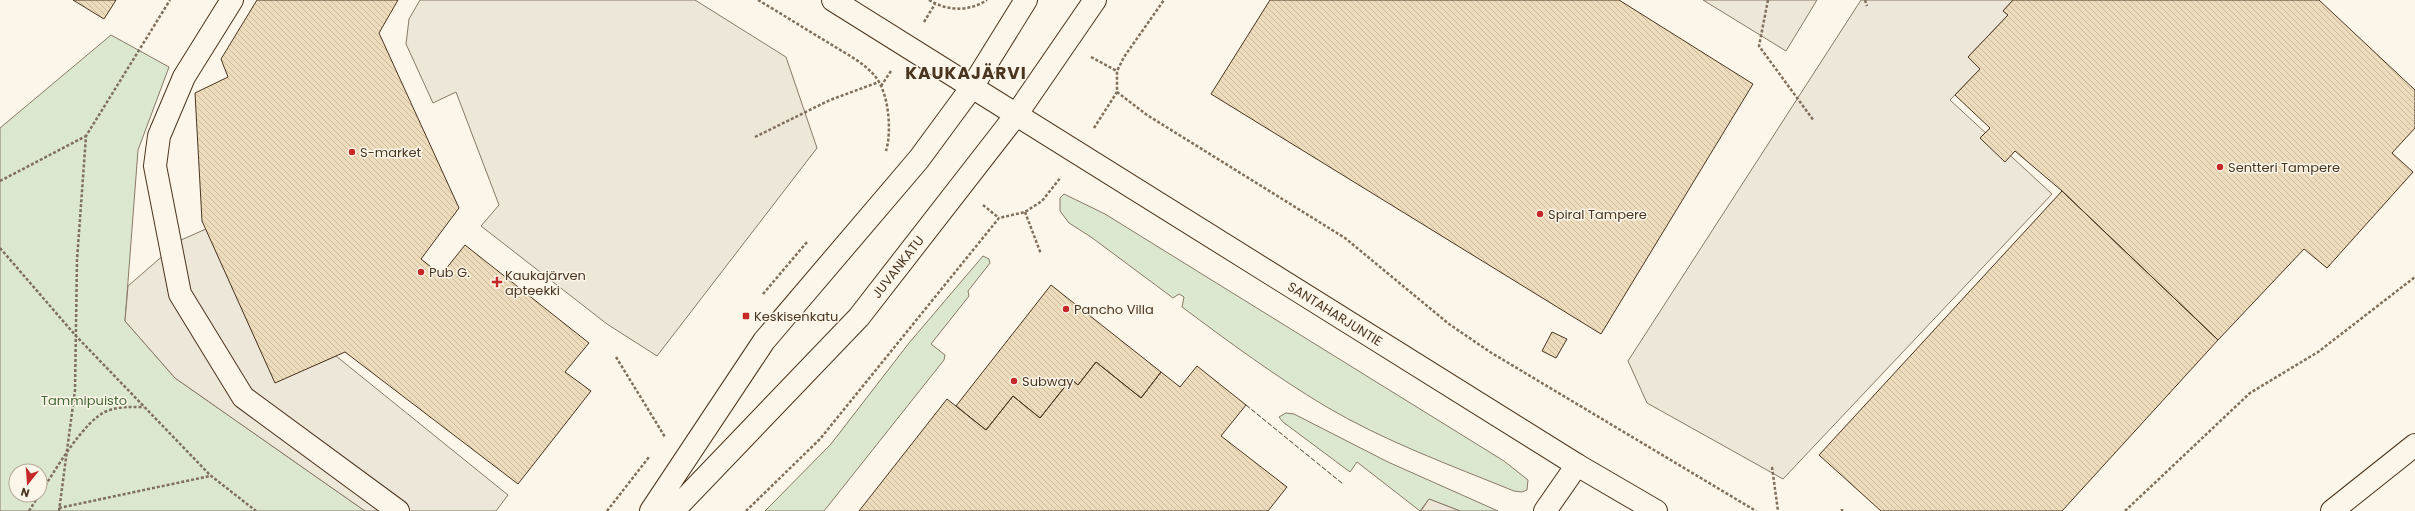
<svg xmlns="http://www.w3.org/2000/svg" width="2415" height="511" viewBox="0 0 2415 511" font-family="Poppins,sans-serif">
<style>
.green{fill:#dce7d0;stroke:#887966;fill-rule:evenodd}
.parking{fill:#ede7d9;stroke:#887966}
.building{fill:url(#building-back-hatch);stroke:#4a3520}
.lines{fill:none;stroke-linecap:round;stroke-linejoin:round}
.minor-casing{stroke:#4a3520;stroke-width:24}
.major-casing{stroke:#4a3520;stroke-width:24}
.highway-casing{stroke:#4a3520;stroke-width:24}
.path{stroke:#7f6f5c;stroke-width:2.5;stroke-dasharray:3 2;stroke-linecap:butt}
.minor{stroke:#fbf6e9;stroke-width:22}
.major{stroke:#fbf6e9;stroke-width:22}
.highway{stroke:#fbf6e9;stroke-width:22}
.fence{stroke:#4a3520;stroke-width:1;stroke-dasharray:5 2;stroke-linecap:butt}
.poi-dot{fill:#c62828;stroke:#fbf6e9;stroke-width:1.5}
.labels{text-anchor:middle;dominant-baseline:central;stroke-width:3;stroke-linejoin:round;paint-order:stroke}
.poi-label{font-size:13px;fill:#4a3520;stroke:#fbf6e9;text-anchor:start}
.street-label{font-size:13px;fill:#4a3520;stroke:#fbf6e9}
.park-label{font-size:13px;fill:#436837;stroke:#fbf6e9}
.district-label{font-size:17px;font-weight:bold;letter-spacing:1px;fill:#4a3520;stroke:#fbf6e9}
</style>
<defs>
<pattern id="building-back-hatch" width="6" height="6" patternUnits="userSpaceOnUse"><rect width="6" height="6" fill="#ecdcbc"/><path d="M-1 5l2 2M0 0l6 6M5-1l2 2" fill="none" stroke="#ccbda1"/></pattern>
</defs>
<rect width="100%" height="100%" fill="#fbf6e9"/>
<path class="green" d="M111,35L169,67L138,150L125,321L175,378L365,511H0V128ZM16,471H40V495H16Z
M1064,194L1105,214L1504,461L1528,480L1527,490L1522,492L1514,491C1450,465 1384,441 1325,406C1275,376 1229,342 1182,307L1184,297L1179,294L1173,298L1091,237L1069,223L1060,211V198Z
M983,256L989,259L990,263L968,291L969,296L931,344L945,355L944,360L824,511H765L831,444L909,343Z
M1286,413L1294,414L1388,462L1498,511H1460L1429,499L1420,511L1357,462L1350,472L1283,422L1279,417Z"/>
<path class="parking" d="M420,0H695L786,57L817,148L657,356L607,324L481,226L499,205L456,92L433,103L406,44L409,19Z
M1703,0H1817L1786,51Z
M1861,0H2013L2003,11L2008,15L1968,57L1980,69L1950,100L2052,194L1783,479L1647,403L1628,361Z
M206,229L275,382L336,356L508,495L496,511H365L175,378L125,321L128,286L181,240Z
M1429,499L1460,511H1421Z"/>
<path class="building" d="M73,0H116L104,19Z
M257,0H398L379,33L459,208L421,259L441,275L465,245L589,343L565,372L591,391L518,484L345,352L275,383L202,221L195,93L228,77L221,59Z
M1270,0H1619L1753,84L1601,334L1211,94Z
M2013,0H2319L2415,90V128L2392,153L2413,172L2327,268L2304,249L2218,340L2062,191L2015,151L2005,162L1980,138L1990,128L1955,95L1980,69L1968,57L2008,15L2003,11Z
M2062,191L2218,340L2062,511H1881L1819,455Z
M1051,285L1161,372L1141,398L1096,362L1078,385L1071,379L1040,418L1013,396L986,430L956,406Z
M1552,332L1567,339L1556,358L1542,351Z
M1096,362L1141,398L1161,372L1180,387L1197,366L1246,405L1221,436L1287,487L1268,511H859L947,399L986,430L1013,396L1040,418L1071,379L1078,385Z"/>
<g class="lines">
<defs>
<path id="minor" d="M232,0L184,77L159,136L155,166L180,294L243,397L398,511
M833,0L972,87
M1545,511L1577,465"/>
<path id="major" d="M972,87L1577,465L1656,511
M651,511L764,341L919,159L972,87L1026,0
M673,511L859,317L1016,115L1095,0"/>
<path id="highway" d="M2332,511L2415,445"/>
</defs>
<use href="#minor" class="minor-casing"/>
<use href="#major" class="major-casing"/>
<use href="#highway" class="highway-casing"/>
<path class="path" d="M758,0C782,14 805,29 829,43C844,53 862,61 874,75C889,91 892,131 886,151
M929,0C947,11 969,12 987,0
M1768,0L1759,46L1814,121
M1865,0L1867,6
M924,22L935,4
M1091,57L1117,71
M881,86L891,71
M1117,92L1147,115L1345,238L1449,324L1490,352L1756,511
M1094,128L1117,92V71L1124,57L1164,0
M755,137L830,100L879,82
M0,181L86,136
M983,205L999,218
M1025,212L1041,254
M0,248L76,336L210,475L256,511
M763,294L807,242
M616,357L665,437
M1772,467L1778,511
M40,494C54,472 84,420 107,411C120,406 131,407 144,407
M59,508L210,476
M1842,509V511
M29,511L39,495
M59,511L75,390L77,260L86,136L170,0
M607,511L649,457
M746,511L820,439L999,218L1025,212L1042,201L1061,177
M2125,511L2250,393L2318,352L2415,277"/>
<use href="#minor" class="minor"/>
<use href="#major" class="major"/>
<use href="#highway" class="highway"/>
<path class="fence" d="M1246,405L1343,484"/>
</g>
<g class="poi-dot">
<circle cx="352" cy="152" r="4"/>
<circle cx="2220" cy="167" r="4"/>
<circle cx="1540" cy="214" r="4"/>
<circle cx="421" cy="272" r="4"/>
<path d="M495 276h4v4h4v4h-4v4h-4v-4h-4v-4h4z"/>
<circle cx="1066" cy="309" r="4"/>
<rect x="742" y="312" width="8" height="8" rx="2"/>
<circle cx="1014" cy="381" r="4"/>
</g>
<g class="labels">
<g class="poi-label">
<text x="360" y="152">S-market</text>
<text x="2228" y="167">Sentteri Tampere</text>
<text x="1548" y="214">Spiral Tampere</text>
<text x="429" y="272">Pub G.</text>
<text x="505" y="275">Kaukajärven<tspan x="505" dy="15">apteekki</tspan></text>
<text x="1074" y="309">Pancho Villa</text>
<text x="754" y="316">Keskisenkatu</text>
<text x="1022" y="381">Subway</text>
</g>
<g class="street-label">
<text transform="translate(898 267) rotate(-52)">JUVANKATU</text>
<text transform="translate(1335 314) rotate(32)">SANTAHARJUNTIE</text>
</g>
<g class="park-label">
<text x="84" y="400">Tammipuisto</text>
</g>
<g class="district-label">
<text x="966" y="73">KAUKAJÄRVI</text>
</g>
</g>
<g transform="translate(28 483) rotate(197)"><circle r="19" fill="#fbf6e9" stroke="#b4a999"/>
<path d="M0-3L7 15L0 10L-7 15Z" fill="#c62828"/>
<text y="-6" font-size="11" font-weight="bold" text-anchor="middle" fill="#4a3520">N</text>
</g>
</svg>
